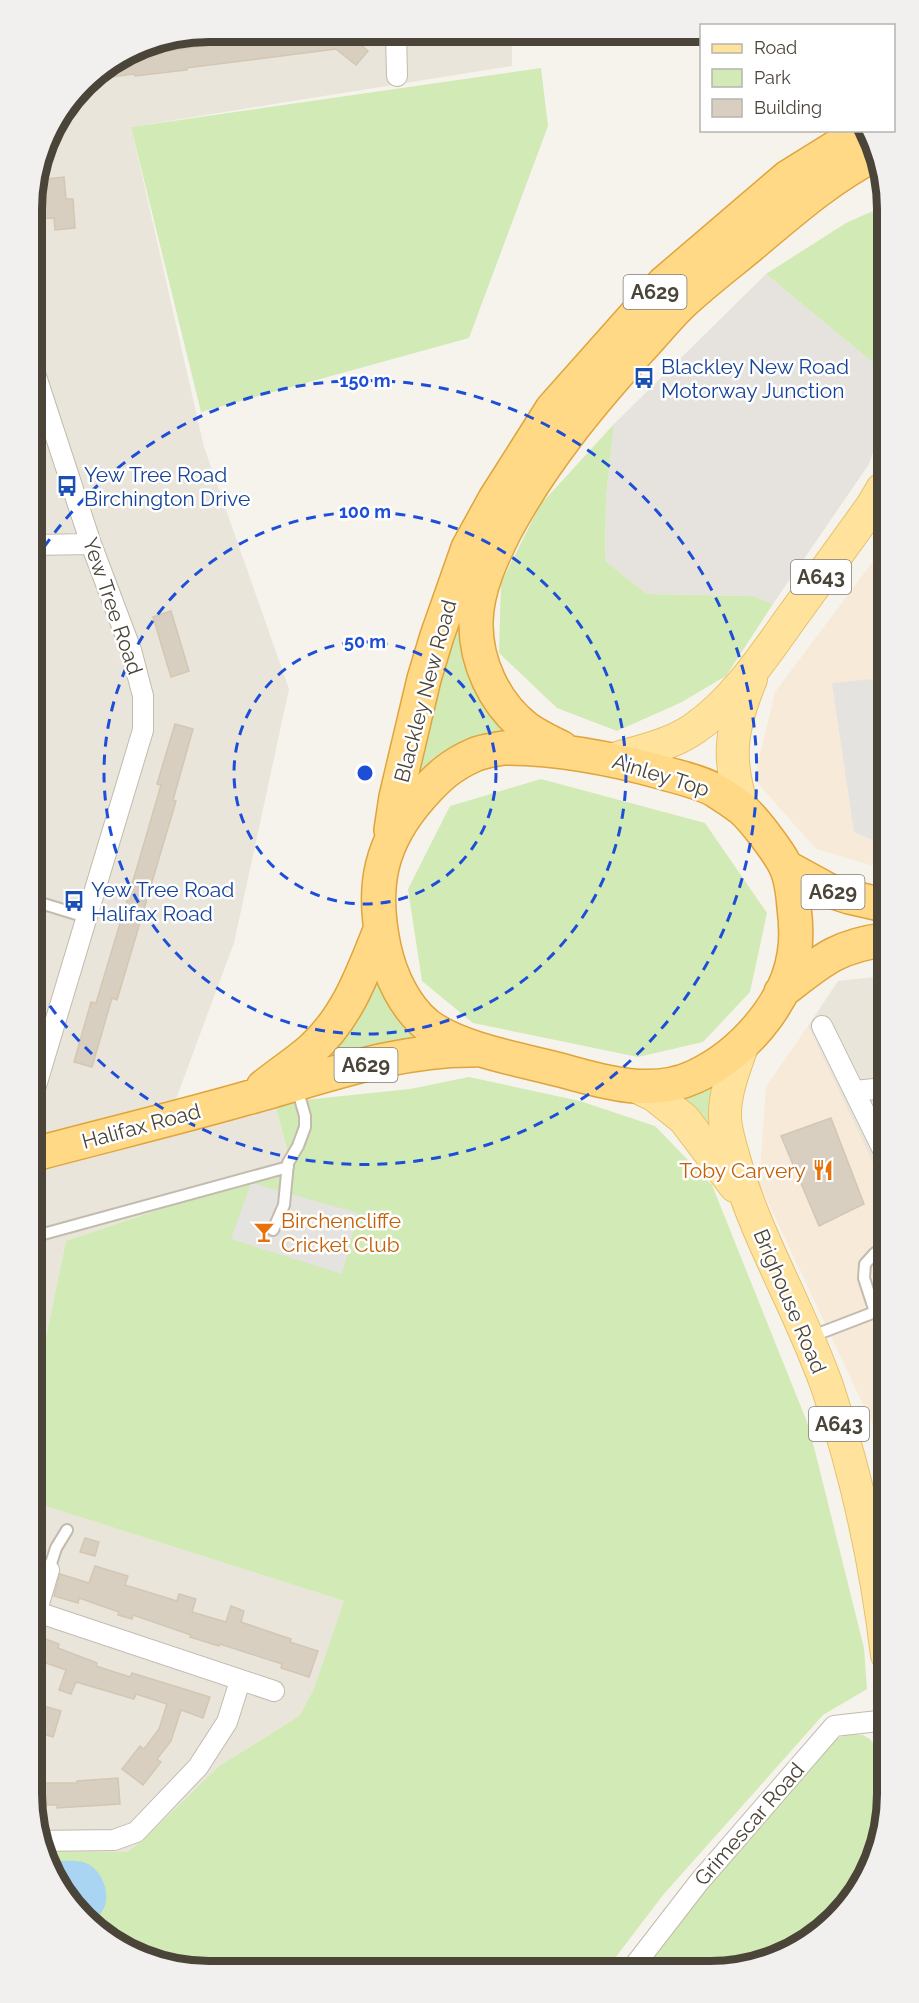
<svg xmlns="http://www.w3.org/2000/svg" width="919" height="2003" viewBox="0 0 919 2003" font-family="Raleway,sans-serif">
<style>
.residential{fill:#eae5da}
.commercial{fill:#f7ead8}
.industrial{fill:#e6e2dd}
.green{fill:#d2eab5}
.parking{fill:#e5e3e0}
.water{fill:#a9d4f2}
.building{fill:#d8cfc1;stroke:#d3c7b4;stroke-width:1.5}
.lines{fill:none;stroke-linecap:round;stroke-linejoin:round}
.service-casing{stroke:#c2bbae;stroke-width:14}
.minor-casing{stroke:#c2bbae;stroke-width:22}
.primary-casing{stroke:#e6c16a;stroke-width:34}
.trunk-casing{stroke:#e0a43c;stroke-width:36}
.service{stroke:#fff;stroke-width:10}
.minor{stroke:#fff;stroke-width:20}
.primary{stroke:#ffe39c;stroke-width:32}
.trunk{stroke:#ffd985;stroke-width:33}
.ring{fill:none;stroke:#1d4ed8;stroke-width:3;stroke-dasharray:10 8}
.labels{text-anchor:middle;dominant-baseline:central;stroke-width:5;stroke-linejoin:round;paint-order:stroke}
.shield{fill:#fff;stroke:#817c74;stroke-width:1.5}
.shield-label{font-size:20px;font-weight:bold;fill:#4b4439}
.transit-label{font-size:21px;fill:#164399;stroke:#fff;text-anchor:start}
.street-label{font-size:21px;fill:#4b4439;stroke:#fff}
.food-label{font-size:21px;fill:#c56008;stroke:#fff;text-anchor:end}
.rim{fill:none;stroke:#4b4439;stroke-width:8}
.centre{fill:#1d4ed8;stroke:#fff;stroke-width:3}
.ring-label{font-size:18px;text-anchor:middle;font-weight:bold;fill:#1d4ed8;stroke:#fff;stroke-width:5;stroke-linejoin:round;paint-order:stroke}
</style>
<rect width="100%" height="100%" fill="#f6f3ec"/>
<path class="residential" d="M209,32L512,33V66L131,127L204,447L289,689L234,943L173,1107L275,1103L291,1165L66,1241L36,1385L32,197L50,130L92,76L141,45Z
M884,976L885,1189L808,1026L838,981Z
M36,1503L344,1601L313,1691L299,1716L219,1766L143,1840L127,1852H45L38,1840Z"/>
<path class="commercial" d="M883,548L884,869L816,849L754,779L775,692Z
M808,1026L885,1189L886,1460L885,1451L759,1183L766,1087Z"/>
<path class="industrial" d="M766,274L882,370V428L869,464L773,604L752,596L647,594L605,561L606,498L614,424Z"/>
<path class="green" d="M541,68L548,126L469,338L201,412L131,127Z
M882,207V370L766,274L846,223Z
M614,424L606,498L605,561L647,594L752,596L773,604L726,676L680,703L617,731L557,708L499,653L501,583L540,505Z
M459,599L515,739L412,790Z
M541,779L705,823L767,913L750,992L703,1042L638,1057L473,1023L422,981L408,889L450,806Z
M382,975L436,1040L304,1073L371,980Z
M721,1073L714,1136L678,1092Z
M469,1077L580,1101L655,1126L712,1185L809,1427L864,1648L867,1689L823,1715L663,1895L609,1966L175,1968L92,1927L45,1852H127L143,1840L219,1766L299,1716L313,1691L344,1601L36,1503V1385L66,1241L291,1165L275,1103L410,1089Z
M849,1734L863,1735L870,1739L881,1754L884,1818L874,1862L844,1911L808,1942L756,1965L640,1966L836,1739Z"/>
<path class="parking" d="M883,678L884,845L854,832L832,683Z
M251,1183L358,1213L342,1274L231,1239Z"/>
<path class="water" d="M51,1861C61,1861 74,1860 83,1862C101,1867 111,1892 104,1908C101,1914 96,1919 92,1923L90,1924Z"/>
<path class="building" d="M307,32H346L368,51L356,65L336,49L186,68L187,70L135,76L134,74L89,80L92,76L120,58L250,39V40Z
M64,177L66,199H73L75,228L55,230L54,218L38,219L35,187L37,180Z
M171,611L189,671L171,677L153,617Z
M175,724L193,729L173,800L176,801L117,1000L112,998L92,1067L74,1062L91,1002L96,1003L138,864L161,785L157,784Z
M831,1118L864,1204L819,1226L781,1136Z
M85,1538L99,1542L95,1556L80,1552Z
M95,1566L128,1576L125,1585L177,1601L179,1594L196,1599L192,1612L226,1622L231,1606L244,1611L241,1622L291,1639L290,1642L318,1651L309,1677L281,1668L282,1664L220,1644L219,1646L190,1637L191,1635L133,1615L132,1619L118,1615L119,1612L79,1598L78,1603L54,1596L60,1574L89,1583Z
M37,1636L59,1644L58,1648L97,1663L96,1666L130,1677L132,1673L210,1697L203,1718L181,1710L171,1741L157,1759L161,1762L143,1785L122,1769L140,1746L144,1749L159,1729L167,1704L136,1694L134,1699L76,1682L71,1694L59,1690L66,1670L37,1660Z
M37,1704L61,1711L53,1737L37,1732Z
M118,1778L120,1804L57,1808V1805H42L41,1783H77V1781Z"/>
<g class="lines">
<defs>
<path id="service" d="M883,664L880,678L883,693
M34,901L86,917
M35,1023L53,1029
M273,1230L284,1205L288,1163L298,1146L305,1127V1116L297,1088
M36,1236L288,1167
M810,1337L875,1312L864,1278L865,1264L875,1253L885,1252
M49,1570L56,1548L67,1530"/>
<path id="minor" d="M396,33L397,76
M33,367L91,544L131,650L143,696V730L35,1089
M33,545L91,544
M822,1026L885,1154
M854,1091L885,1088
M37,1610L49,1570
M37,1612L274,1691
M38,1841L114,1840L136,1832L198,1767L227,1722L240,1681
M634,1966L699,1882L834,1726L887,1720"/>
<path id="primary" d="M614,759C641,751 671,745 695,728C734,701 764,656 791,618C818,581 845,544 872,506L882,489
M743,809C726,758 731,728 751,679
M743,1043C736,1065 725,1090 725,1113C724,1128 731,1147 735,1162C757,1240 801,1311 828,1389C857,1476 876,1563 887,1655
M637,1087L654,1095L684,1119L735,1186"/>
<path id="trunk" d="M503,748C559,748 611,758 664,773C681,778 701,782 716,791C724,796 733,802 741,808C753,818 778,851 785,865C791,877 793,894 794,907C796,923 797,939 794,955C786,1006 740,1056 694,1077C653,1096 606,1083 564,1071C523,1060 460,1050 427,1025C404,1006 390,975 384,947C371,886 380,842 422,795C438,777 451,765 474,755C483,751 494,750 503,748Z
M562,748C550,742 537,736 526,728C494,703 475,661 476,621C477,589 491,559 505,531C541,464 588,406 639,350C653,335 665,320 679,306C703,283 730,263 755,242C793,210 832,176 876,154
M391,830L396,797L424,679L437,636L468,548L495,499L552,409L664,283L788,177L862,131
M786,867L828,890L849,897L884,905
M781,992C819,963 835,946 884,940
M263,1087C279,1074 296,1063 311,1050C347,1018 363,973 380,930
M35,1154C106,1135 177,1118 247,1098C321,1078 396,1049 474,1050"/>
</defs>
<use href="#service" class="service-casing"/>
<use href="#minor" class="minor-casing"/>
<use href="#primary" class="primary-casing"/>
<use href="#trunk" class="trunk-casing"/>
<use href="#service" class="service"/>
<use href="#minor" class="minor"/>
<use href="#primary" class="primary"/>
<use href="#trunk" class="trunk"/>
</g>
<g class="ring">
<circle cx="365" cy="773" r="131"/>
<circle cx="365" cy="773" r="261"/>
<path d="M34 562A392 392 0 1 1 36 986"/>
</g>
<defs>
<symbol id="bus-bare" viewBox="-9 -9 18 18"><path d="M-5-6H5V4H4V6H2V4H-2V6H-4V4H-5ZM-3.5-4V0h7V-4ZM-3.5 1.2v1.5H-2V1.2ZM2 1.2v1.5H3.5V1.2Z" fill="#1a4fb4" stroke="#fff" stroke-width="2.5" paint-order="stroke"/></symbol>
<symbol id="restaurant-bare" viewBox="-9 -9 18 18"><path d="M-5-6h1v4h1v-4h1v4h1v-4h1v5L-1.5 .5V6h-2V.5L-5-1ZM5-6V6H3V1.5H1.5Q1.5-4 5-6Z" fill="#e8710a" stroke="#fff" stroke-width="2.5" paint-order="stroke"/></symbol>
<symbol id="bar-bare" viewBox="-9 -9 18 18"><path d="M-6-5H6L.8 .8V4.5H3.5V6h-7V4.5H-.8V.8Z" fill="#e8710a" stroke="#fff" stroke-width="2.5" paint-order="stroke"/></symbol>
</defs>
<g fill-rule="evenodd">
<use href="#bus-bare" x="629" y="363" width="30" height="30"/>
<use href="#bus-bare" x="52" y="471" width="30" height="30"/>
<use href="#bus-bare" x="59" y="886" width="30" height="30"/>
<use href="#restaurant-bare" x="808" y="1155" width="30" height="30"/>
<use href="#bar-bare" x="249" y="1217" width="30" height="30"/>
</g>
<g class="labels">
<g class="shield">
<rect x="623.5" y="275" width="63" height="34" rx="4.5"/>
<rect x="791" y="560" width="60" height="34" rx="4.5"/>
<rect x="801.5" y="875" width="63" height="34" rx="4.5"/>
<rect x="334.5" y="1048" width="63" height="34" rx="4.5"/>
<rect x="809" y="1407" width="60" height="34" rx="4.5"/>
</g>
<g class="shield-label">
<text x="655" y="292">A629</text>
<text x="821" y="577">A643</text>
<text x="833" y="892">A629</text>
<text x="366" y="1065">A629</text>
<text x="839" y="1424">A643</text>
</g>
<g class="transit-label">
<text x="661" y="366">Blackley New Road<tspan x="661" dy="24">Motorway Junction</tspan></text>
<text x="84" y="474">Yew Tree Road<tspan x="84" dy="24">Birchington Drive</tspan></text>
<text x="91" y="889">Yew Tree Road<tspan x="91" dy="24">Halifax Road</tspan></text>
</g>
<g class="street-label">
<text transform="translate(113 606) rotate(71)">Yew Tree Road</text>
<text transform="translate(425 691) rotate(-75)">Blackley New Road</text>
<text transform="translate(661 775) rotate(17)">Ainley Top</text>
<text transform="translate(141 1126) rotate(-15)">Halifax Road</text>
<text transform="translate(790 1301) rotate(67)">Brighouse Road</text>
<text transform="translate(749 1824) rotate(-49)">Grimescar Road</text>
</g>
<g class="food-label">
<text x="806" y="1170">Toby Carvery</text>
<text x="281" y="1220" text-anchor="start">Birchencliffe<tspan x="281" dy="24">Cricket Club</tspan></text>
</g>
</g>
<path d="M0 0H919V2003H0ZM209 42H710A167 167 0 0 1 877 209V1794A167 167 0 0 1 710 1961H209A167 167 0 0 1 42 1794V209A167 167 0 0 1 209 42Z" fill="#f1f0ef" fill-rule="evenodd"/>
<path class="rim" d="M209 42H710A167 167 0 0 1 877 209V1794A167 167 0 0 1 710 1961H209A167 167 0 0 1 42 1794V209A167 167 0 0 1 209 42Z"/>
<circle cx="365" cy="773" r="9" class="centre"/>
<g class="ring-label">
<text x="365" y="387">150 m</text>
<text x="365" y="518">100 m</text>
<text x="365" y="648">50 m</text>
</g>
<rect x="700" y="24" width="195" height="108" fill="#ffffff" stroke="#b7b4b0" stroke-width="1.5"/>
<rect x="712" y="44" width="30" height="9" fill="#ffe39c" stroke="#b7b4b0" stroke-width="1.5"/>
<text x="754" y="54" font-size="18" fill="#4b4439">Road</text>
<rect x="712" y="69" width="30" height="18" fill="#d2eab5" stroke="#b7b4b0" stroke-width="1.5"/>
<text x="754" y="84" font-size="18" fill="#4b4439">Park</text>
<rect x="712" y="99" width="30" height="18" fill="#d8cfc1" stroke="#b7b4b0" stroke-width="1.5"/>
<text x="754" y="114" font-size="18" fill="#4b4439">Building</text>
</svg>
